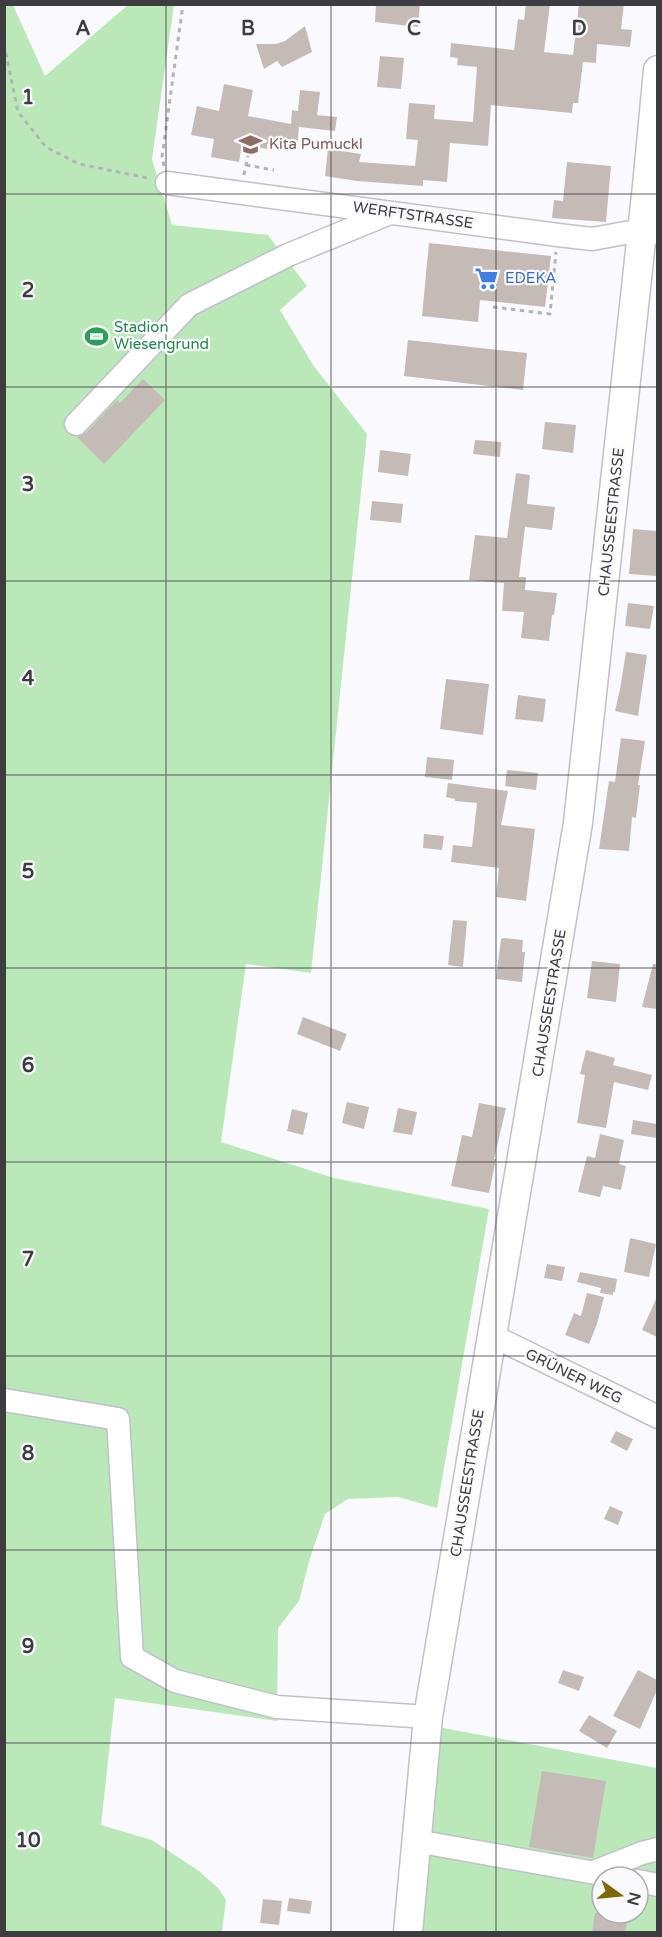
<svg xmlns="http://www.w3.org/2000/svg" width="662" height="1937" viewBox="0 0 662 1937" font-family="'Varela Round',sans-serif">
<style>
.green{fill:#bae8b9;fill-rule:evenodd}
.building{fill:#c4bbb6}
.lines{fill:none;stroke-linecap:round;stroke-linejoin:round}
.minor-casing{stroke:#c0c0c9;stroke-width:25}
.major-casing{stroke:#c0c0c9;stroke-width:31}
.path{stroke:#b4b4b8;stroke-width:3;stroke-dasharray:4.5 4.5;stroke-linecap:butt}
.minor{stroke:#fff;stroke-width:22}
.major{stroke:#fff;stroke-width:28}
.grid{fill:none;stroke:#3d3c40;stroke-width:1.5;stroke-opacity:0.55}
.labels{text-anchor:middle;dominant-baseline:central;stroke-width:4.5;stroke-linejoin:round;paint-order:stroke}
.education-label{font-size:15px;fill:#785e54;stroke:#fafafe;text-anchor:start}
.street-label{font-size:15px;fill:#3d3c40;stroke:#fafafe}
.shop-label{font-size:15px;fill:#366cbe;stroke:#fafafe;text-anchor:start}
.leisure-label{font-size:15px;fill:#27864d;stroke:#fafafe;text-anchor:start}
.grid-label{font-size:20px;text-anchor:middle;font-weight:bold;fill:#3d3c40;stroke:#fafafe;stroke-width:4.5;stroke-linejoin:round;paint-order:stroke}
</style>
<rect width="100%" height="100%" fill="#fafafe"/>
<path class="green" d="M5,5H13L45,76L128,5H174L152,159L172,225L268,235L307,286L280,310L313,365L367,434L311,973L246,964L221,1142L334,1178L489,1209L437,1508L398,1497L348,1499L325,1514L310,1558L299,1601L278,1628L277,1721L115,1698L101,1825L152,1840L199,1871L219,1889L226,1900L222,1932H5Z
M438,1727L657,1768V1932H419ZM602,1877H638V1913H602Z"/>
<path class="building" d="M376,4H420L418,27L375,22Z
M526,4H550L544,52L573,55L579,4H624L621,29L632,30L630,47L597,44L596,63L583,62L578,103H573L572,113L491,105L488,146L450,143L447,182L423,180V186L357,181L325,176L328,149L361,154L359,162L415,166L418,140L406,139L409,103L435,105L434,119L473,122L477,67L457,65L458,58L450,57L451,43L514,50L518,19L524,20Z
M305,26L312,52L282,67L277,61L264,69L256,44H276L285,41Z
M380,56L404,58L401,89L377,87Z
M224,84L253,90L248,116L291,124L292,110L298,111L300,90L320,92L317,115L337,117L335,131L299,127L297,148L267,144V149L242,144L239,162L211,157L214,139L191,135L197,106L219,111Z
M567,162L611,166L606,222L552,218L554,200L563,201Z
M429,243L551,256L545,307L480,300L478,322L422,316Z
M408,340L527,353L523,390L404,376Z
M143,379L165,400L104,464L77,437L86,433L117,400L120,403Z
M545,422L576,425L573,453L542,449Z
M475,440L501,442L500,457L473,454Z
M380,450L411,454L408,476L378,472Z
M516,473L530,475L527,504L555,507L552,530L525,527L519,577H526L525,590L557,593L554,615H552L549,641L521,638L524,612L502,611L504,583L469,580L475,535L507,538Z
M372,501L403,504L401,523L370,520Z
M633,529L657,531V576L629,574Z
M628,603L654,606L650,629L625,626Z
M626,652L647,655L638,716L615,711L620,689Z
M446,679L489,684L483,735L440,729Z
M518,695L546,699L543,722L515,719Z
M621,738L645,741L638,785H640L636,818L632,817L629,851L599,849L609,781L615,782Z
M427,757L454,760L452,780L425,777Z
M507,770L538,773L536,790L505,786Z
M448,783L508,791L501,825L535,829L526,901L496,897L499,868L451,862L453,845L472,847L477,803L455,801V799L446,797Z
M424,834L444,836L442,850L423,848Z
M453,920L467,921L463,967L448,965Z
M504,938L523,940L522,952H525L522,982L496,979L501,939Z
M592,961L620,964L616,1002L587,998Z
M653,964H657V1009L642,1007Z
M303,1017L347,1034L340,1051L297,1034Z
M586,1050L615,1058L613,1065L652,1075L648,1090L614,1082L606,1128L577,1123L585,1075L580,1074Z
M347,1102L369,1107L364,1129L342,1123Z
M479,1103L506,1108L494,1159H496L489,1193L451,1186L462,1135L472,1137Z
M398,1108L417,1112L412,1135L393,1132Z
M292,1109L308,1113L303,1135L287,1131Z
M633,1120L657,1124V1138L631,1134Z
M600,1134L624,1140L619,1164L626,1166L621,1190L603,1186L600,1197L578,1192L587,1156L595,1158Z
M630,1238L656,1244L649,1277L624,1272Z
M547,1264L565,1267L562,1281L544,1278Z
M580,1272L617,1279L615,1292H613V1295L600,1293L601,1288L577,1282Z
M587,1293L604,1297L597,1324L589,1344L565,1335L574,1313L581,1316Z
M657,1297V1337L642,1330Z
M616,1431L633,1439L627,1451L610,1442Z
M610,1506L623,1512L618,1525L604,1519Z
M563,1670L584,1677L579,1691L558,1683Z
M638,1670L657,1680V1690L640,1729L613,1716Z
M589,1715L617,1731L607,1748L579,1731Z
M542,1771L606,1781L593,1858L529,1847Z
M289,1898L312,1901L310,1914L287,1911Z
M263,1899L282,1901L279,1925L260,1923Z
M595,1913H629L625,1932H592Z"/>
<g class="lines">
<defs>
<path id="minor" d="M167,183L558,235L592,239L642,230L658,233
M76,424L189,305L288,255L390,213
M491,1335L658,1417
M4,1400L118,1419L132,1657L175,1681L277,1707L428,1717
M416,1841L618,1877
M594,1872L642,1853L658,1849
M638,1881L658,1885"/>
<path id="major" d="M408,1932L428,1717L578,823L647,186L658,70"/>
</defs>
<use href="#minor" class="minor-casing"/>
<use href="#major" class="major-casing"/>
<path class="path" d="M4,44L18,112L46,147L79,164L148,178
M246,165L274,170
M164,166L162,157L183,4
M244,175L249,150
M493,307L550,314L556,252
M4,1924H6"/>
<use href="#minor" class="minor"/>
<use href="#major" class="major"/>
</g>
<path class="grid" d="M166,4V1932M331,4V1932M496,4V1932M4,194H658M4,387H658M4,581H658M4,775H658M4,968H658M4,1162H658M4,1356H658M4,1550H658M4,1743H658"/>
<defs>
<symbol id="school-bare" viewBox="-9 -9 18 18"><path d="M0-5L7-2L0 1L-7-2ZM-4 1L0 2.5L4 1V4Q0 6-4 4Z" fill="#8d6e63" stroke="#fafafe" stroke-width="2.5" paint-order="stroke"/></symbol>
<symbol id="supermarket-bare" viewBox="-9 -9 18 18"><path d="M-6-5.5h2.5l.6 2H6L4.5 2H-2.5L-4.4-4H-6ZM-1.5 3.2a1.3 1.3 0 1 0 .1 0ZM3 3.2a1.3 1.3 0 1 0 .1 0Z" fill="#3f7fe0" stroke="#fafafe" stroke-width="2.5" paint-order="stroke"/></symbol>
<symbol id="stadium-bare" viewBox="-9 -9 18 18"><path d="M0-5a6.5 5 0 1 0 0 10a6.5 5 0 1 0 0-10ZM-3.5-1.8h7v3.6h-7Z" fill="#2e9e5b" stroke="#fafafe" stroke-width="2.5" paint-order="stroke"/></symbol>
</defs>
<g fill-rule="evenodd">
<use href="#school-bare" x="234" y="128" width="33" height="33"/>
<use href="#supermarket-bare" x="470" y="262" width="33" height="33"/>
<use href="#stadium-bare" x="80" y="320" width="33" height="33"/>
</g>
<g class="labels">
<g class="education-label">
<text x="269" y="144">Kita Pumuckl</text>
</g>
<g class="street-label">
<text transform="translate(413 215) rotate(8)">WERFTSTRASSE</text>
<text transform="translate(611 522) rotate(-84)">CHAUSSEESTRASSE</text>
<text transform="translate(549 1003) rotate(-81)">CHAUSSEESTRASSE</text>
<text transform="translate(574 1376) rotate(26)">GRÜNER WEG</text>
<text transform="translate(467 1483) rotate(-81)">CHAUSSEESTRASSE</text>
</g>
<g class="shop-label">
<text x="505" y="278">EDEKA</text>
</g>
<g class="leisure-label">
<text x="114" y="327">Stadion<tspan x="114" dy="17">Wiesengrund</tspan></text>
</g>
</g>
<g class="grid-label">
<text x="83" y="35">A</text>
<text x="248" y="35">B</text>
<text x="414" y="35">C</text>
<text x="579" y="35">D</text>
<text x="28" y="104">1</text>
<text x="28" y="297">2</text>
<text x="28" y="491">3</text>
<text x="28" y="685">4</text>
<text x="28" y="878">5</text>
<text x="28" y="1072">6</text>
<text x="28" y="1266">7</text>
<text x="28" y="1460">8</text>
<text x="28" y="1653">9</text>
<text x="28" y="1847">10</text>
</g>
<rect width="662" height="1937" fill="none" stroke="#3d3c40" stroke-width="12"/>
<g transform="translate(620 1895) rotate(105)"><circle r="28" fill="#fafafe" stroke="#aeaeb2" stroke-width="1.5"/>
<path d="M0-4.5L10 22L0 15L-10 22Z" fill="#7f6800"/>
<text y="-9" font-size="16" font-weight="bold" text-anchor="middle" fill="#3d3c40">N</text>
</g>
</svg>
